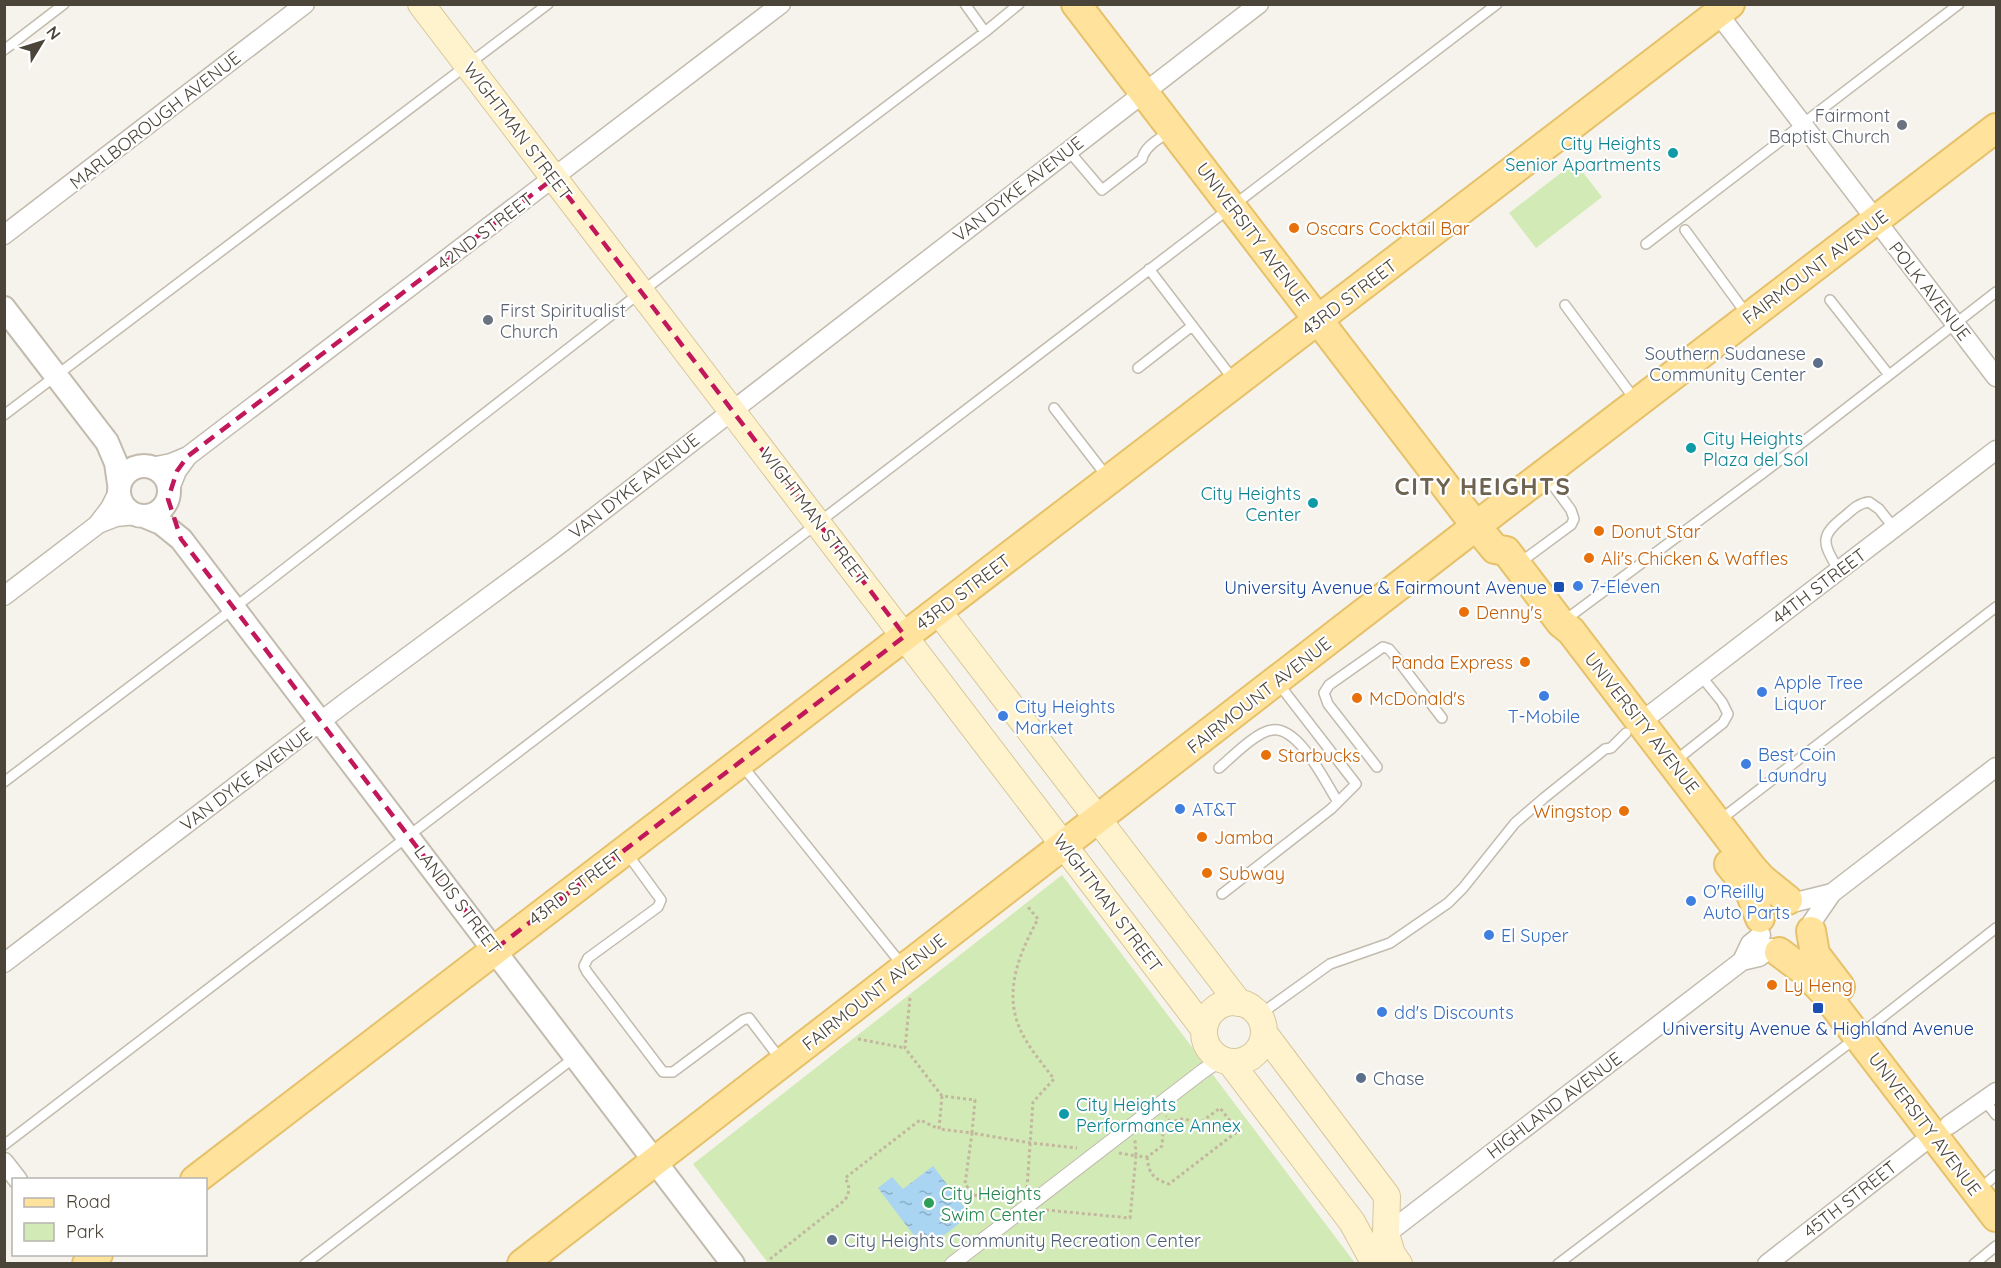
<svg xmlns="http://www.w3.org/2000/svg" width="2001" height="1268" viewBox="0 0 2001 1268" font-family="Quicksand,sans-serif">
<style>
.green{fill:#d2eab5}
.water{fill:url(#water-ripples)}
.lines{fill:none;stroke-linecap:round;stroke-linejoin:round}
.service-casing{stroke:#c2bbae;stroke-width:12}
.pedestrian-casing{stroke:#c2bbae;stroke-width:16}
.minor-casing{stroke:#c2bbae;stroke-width:21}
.tertiary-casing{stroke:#c2bbae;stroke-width:26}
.secondary-casing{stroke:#d6c79b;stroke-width:28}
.primary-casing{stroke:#e6c16a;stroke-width:32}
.path{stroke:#c4b79f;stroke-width:3;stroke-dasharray:3 3;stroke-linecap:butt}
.service{stroke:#fff;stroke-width:9}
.pedestrian{stroke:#fff;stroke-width:14}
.minor{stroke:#fff;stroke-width:18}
.tertiary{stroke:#fff;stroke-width:22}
.secondary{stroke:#fff3cd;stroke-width:26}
.primary{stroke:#ffe39c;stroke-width:28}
.marked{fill:none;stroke:#c2185b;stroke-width:4.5;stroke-dasharray:12 8;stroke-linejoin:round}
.worship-dot{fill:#6b7280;stroke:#fff;stroke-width:2}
.culture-dot{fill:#0f9aa8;stroke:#fff;stroke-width:2}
.food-dot{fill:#e8710a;stroke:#fff;stroke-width:2}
.service-dot{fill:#5c6f8a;stroke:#fff;stroke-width:2}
.shop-dot{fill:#3f7fe0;stroke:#fff;stroke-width:2}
.transit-dot{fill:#1a4fb4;stroke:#fff;stroke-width:2}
.leisure-dot{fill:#2e9e5b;stroke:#fff;stroke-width:2}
.labels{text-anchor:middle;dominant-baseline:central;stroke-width:4.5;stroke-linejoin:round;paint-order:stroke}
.worship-label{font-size:18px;fill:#5b616d;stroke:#fff;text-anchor:end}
.street-label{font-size:18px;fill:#4b4439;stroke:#fff}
.culture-label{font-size:18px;fill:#0d838f;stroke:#fff;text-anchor:end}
.food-label{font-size:18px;fill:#c56008;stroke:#fff;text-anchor:start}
.service-label{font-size:18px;fill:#4e5e75;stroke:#fff;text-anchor:start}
.shop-label{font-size:18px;fill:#366cbe;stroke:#fff;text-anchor:start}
.transit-label{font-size:18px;fill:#164399;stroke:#fff;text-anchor:end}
.leisure-label{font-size:18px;fill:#27864d;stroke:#fff;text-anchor:start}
.district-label{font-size:24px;font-weight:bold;letter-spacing:1.5px;fill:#6e6250;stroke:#fff}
</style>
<defs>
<pattern id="water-ripples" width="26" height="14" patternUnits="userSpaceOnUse" patternTransform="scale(1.5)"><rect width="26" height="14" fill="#a9d4f2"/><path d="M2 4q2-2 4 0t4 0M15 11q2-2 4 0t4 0" fill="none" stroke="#8caec5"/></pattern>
</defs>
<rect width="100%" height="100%" fill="#f6f3ec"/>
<path class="green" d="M1575,162L1602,197L1536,248L1509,213Z
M1062,875L1355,1263H768L693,1164Z"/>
<path class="water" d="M933,1166L970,1215L925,1250L878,1188L892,1177L903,1189Z"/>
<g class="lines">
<defs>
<path id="service" d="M965,4L985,32
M4,50L64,4
M1068,150L1102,190L1142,159C1145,146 1159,139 1170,131
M1685,230L1748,316
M1646,244L1959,4
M1149,269L1233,379
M1830,300L1889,375
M1565,305L1636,401
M1138,368L1192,326
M1054,408L1108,478
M4,415L548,4
M1518,564L1571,525L1574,519L1571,510L1546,476
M1839,571C1823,543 1818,537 1845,516C1853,509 1859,503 1869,502L1879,509L1894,528
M1565,620L1763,473L1996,292
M1675,761L1723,723L1728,714L1722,702L1701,676
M741,764L903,966
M1377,767L1328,704L1324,693L1329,685L1383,647L1389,649L1394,655L1442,718
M1219,768C1232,757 1256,732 1272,730C1299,726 1325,782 1338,802
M4,782L234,608L641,292L985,32L1019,4
M1720,820L1996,607
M626,852L661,900L658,907L588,958L584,966L587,972L663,1072H673L743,1020L749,1018L781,1060
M1222,894L1331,809L1356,784L1278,683
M1259,1015L1330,964L1390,943L1448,903L1463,888L1515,823L1544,798L1605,749L1611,748L1626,733
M1871,1026L1996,928
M1985,1101L1996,1115
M4,1145C503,767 998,382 1497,4
M1989,1181L1996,1175
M305,1264L575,1057
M1558,1264L1856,1038
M1974,1264L1996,1246"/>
<path id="pedestrian" d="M952,1264L1203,1071L1221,1059"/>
<path id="minor" d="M1713,7L1996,377
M4,235L305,4
M151,467L171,463L188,456L781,4
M169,491L177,471L188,456
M98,524L116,517L136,515
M4,596L97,525L110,508L118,492
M1642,721L1996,450
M1796,902L1832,893
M1812,922L1832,893L1996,767
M1742,961L1750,944L1761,935
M4,963L346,702L556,547L1259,4
M1949,1125L1996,1092
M4,1162L18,1180
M1380,1239L1742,961L1759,957L1771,948
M1767,1264L1933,1135"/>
<path id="tertiary" d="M4,308L107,442L116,463L119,484
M119 491a25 25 0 1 1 50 0a25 25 0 1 1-50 0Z
M144,516L161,523L181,539L733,1264"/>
<path id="secondary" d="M421,4L1204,1029
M938,611L1239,1003
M1204 1032a30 30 0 1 1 60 0a30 30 0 1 1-60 0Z
M1264,1033L1387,1196L1386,1234L1392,1254L1399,1264
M1230,1062L1352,1222L1375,1264"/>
<path id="primary" d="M1076,4L1476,526L1495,549L1506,551L1561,623L1571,631L1752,868L1762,879L1788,900
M1729,864L1749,889L1760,918
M1811,931L1815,954L1840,987
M1779,952L1803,970L1823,991L1996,1217
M195,1180L1730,4
M87,1264L98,1254
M522,1264L1476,526L1996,128"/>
</defs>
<use href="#service" class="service-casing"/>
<use href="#pedestrian" class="pedestrian-casing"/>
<use href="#minor" class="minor-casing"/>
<use href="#tertiary" class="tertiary-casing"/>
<use href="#secondary" class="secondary-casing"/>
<use href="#primary" class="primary-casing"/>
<path class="path" d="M910,998L905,1048L942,1096L975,1100L972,1133L1031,1143L1077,1148
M858,1039L905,1048
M942,1096L939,1129L972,1133L965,1184L974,1195L1011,1200
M1119,1153L1136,1156L1135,1140
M1147,1157C1149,1174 1153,1179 1169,1184L1238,1131L1220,1108L1197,1125C1187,1118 1182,1117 1171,1123
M1027,1188L1033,1102L1054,1079C1042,1063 1028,1047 1020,1029C1003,991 1020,952 1038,919L1028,907
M1046,1210L1130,1218L1136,1156L1147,1157L1162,1146L1163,1133L1171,1123L1166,1116
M770,1259L845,1200C850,1192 850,1186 845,1178L920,1120L939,1129"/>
<use href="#service" class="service"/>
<use href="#pedestrian" class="pedestrian"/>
<use href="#minor" class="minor"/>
<use href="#tertiary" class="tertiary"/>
<use href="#secondary" class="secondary"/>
<use href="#primary" class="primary"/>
</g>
<path class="marked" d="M554,178L905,636L495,949L181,539L168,499L177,471L188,456Z"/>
<g class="worship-dot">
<circle cx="1902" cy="125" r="6"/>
<circle cx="488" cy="320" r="6"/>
</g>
<g class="culture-dot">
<circle cx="1673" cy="153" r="6"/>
<circle cx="1691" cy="448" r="6"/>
<circle cx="1313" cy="503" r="6"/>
<circle cx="1064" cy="1114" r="6"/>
</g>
<g class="food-dot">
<circle cx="1294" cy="228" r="6"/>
<circle cx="1599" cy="531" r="6"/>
<circle cx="1589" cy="558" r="6"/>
<circle cx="1464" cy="612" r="6"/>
<circle cx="1525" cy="662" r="6"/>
<circle cx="1357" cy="698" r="6"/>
<circle cx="1266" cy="755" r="6"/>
<circle cx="1624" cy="811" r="6"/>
<circle cx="1202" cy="837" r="6"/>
<circle cx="1207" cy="873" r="6"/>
<circle cx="1772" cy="985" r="6"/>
</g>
<g class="service-dot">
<circle cx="1818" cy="363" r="6"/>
<circle cx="1361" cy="1078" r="6"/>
<circle cx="832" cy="1240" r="6"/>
</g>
<g class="shop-dot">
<circle cx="1578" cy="586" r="6"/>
<circle cx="1762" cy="692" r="6"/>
<circle cx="1544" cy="696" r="6"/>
<circle cx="1003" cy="716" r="6"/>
<circle cx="1746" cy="764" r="6"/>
<circle cx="1180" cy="809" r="6"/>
<circle cx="1691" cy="901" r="6"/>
<circle cx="1489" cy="935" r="6"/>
<circle cx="1382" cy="1012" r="6"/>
</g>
<g class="transit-dot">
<rect x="1553" y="581" width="12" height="12" rx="3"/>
<rect x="1812" y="1002" width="12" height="12" rx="3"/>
</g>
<circle class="leisure-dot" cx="929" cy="1203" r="6"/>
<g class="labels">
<g class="worship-label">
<text x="1890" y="115">Fairmont<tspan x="1890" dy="21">Baptist Church</tspan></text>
<text x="500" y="310" text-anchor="start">First Spiritualist<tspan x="500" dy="21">Church</tspan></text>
</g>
<g class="street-label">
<text transform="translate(155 120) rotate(-38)">MARLBOROUGH AVENUE</text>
<text transform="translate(518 131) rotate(53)">WIGHTMAN STREET</text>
<text transform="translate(1018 189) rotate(-38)">VAN DYKE AVENUE</text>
<text transform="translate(485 231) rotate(-37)">42ND STREET</text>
<text transform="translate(1253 234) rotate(53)">UNIVERSITY AVENUE</text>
<text transform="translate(1815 267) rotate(-37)">FAIRMOUNT AVENUE</text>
<text transform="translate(1930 291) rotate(52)">POLK AVENUE</text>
<text transform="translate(1349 297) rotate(-37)">43RD STREET</text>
<text transform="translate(634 486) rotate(-38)">VAN DYKE AVENUE</text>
<text transform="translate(814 516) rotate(53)">WIGHTMAN STREET</text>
<text transform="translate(1819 586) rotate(-37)">44TH STREET</text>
<text transform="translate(963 592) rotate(-37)">43RD STREET</text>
<text transform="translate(1259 695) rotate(-38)">FAIRMOUNT AVENUE</text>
<text transform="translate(1642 723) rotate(52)">UNIVERSITY AVENUE</text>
<text transform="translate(246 779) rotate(-37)">VAN DYKE AVENUE</text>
<text transform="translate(576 887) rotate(-37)">43RD STREET</text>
<text transform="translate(458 900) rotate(53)">LANDIS STREET</text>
<text transform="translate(1108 903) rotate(53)">WIGHTMAN STREET</text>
<text transform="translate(874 992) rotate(-38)">FAIRMOUNT AVENUE</text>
<text transform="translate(1554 1105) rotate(-37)">HIGHLAND AVENUE</text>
<text transform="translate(1925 1124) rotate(53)">UNIVERSITY AVENUE</text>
<text transform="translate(1850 1199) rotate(-38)">45TH STREET</text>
</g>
<g class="culture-label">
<text x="1661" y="143">City Heights<tspan x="1661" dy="21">Senior Apartments</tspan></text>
<text x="1703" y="438" text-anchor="start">City Heights<tspan x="1703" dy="21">Plaza del Sol</tspan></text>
<text x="1301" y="493">City Heights<tspan x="1301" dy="21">Center</tspan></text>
<text x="1076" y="1104" text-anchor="start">City Heights<tspan x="1076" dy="21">Performance Annex</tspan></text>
</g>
<g class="food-label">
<text x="1306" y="228">Oscars Cocktail Bar</text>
<text x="1611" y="531">Donut Star</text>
<text x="1601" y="558">Ali's Chicken &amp; Waffles</text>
<text x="1476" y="612">Denny's</text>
<text x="1513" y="662" text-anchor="end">Panda Express</text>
<text x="1369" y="698">McDonald's</text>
<text x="1278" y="755">Starbucks</text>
<text x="1612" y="811" text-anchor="end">Wingstop</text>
<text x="1214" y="837">Jamba</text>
<text x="1219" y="873">Subway</text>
<text x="1784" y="985">Ly Heng</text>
</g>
<g class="service-label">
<text x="1806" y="353" text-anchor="end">Southern Sudanese<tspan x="1806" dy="21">Community Center</tspan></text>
<text x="1373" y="1078">Chase</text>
<text x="844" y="1240">City Heights Community Recreation Center</text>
</g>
<g class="shop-label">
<text x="1590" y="586">7-Eleven</text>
<text x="1774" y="682">Apple Tree<tspan x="1774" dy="21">Liquor</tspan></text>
<text x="1015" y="706">City Heights<tspan x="1015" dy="21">Market</tspan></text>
<text x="1544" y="716" text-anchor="middle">T-Mobile</text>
<text x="1758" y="754">Best Coin<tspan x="1758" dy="21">Laundry</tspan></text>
<text x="1192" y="809">AT&amp;T</text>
<text x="1703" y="891">O'Reilly<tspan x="1703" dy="21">Auto Parts</tspan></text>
<text x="1501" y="935">El Super</text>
<text x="1394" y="1012">dd's Discounts</text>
</g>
<g class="transit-label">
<text x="1547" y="587">University Avenue &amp; Fairmount Avenue</text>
<text x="1818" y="1028" text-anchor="middle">University Avenue &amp; Highland Avenue</text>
</g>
<g class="leisure-label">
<text x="941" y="1193">City Heights<tspan x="941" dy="21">Swim Center</tspan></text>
</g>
<g class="district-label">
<text x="1483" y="486">CITY HEIGHTS</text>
</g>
</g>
<rect width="2001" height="1268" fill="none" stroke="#4b4439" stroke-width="12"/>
<rect x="12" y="1178" width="195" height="78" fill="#ffffff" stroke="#b7b4b0" stroke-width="1.5"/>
<rect x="24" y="1198" width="30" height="9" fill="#ffe39c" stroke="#b7b4b0" stroke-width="1.5"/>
<text x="66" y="1208" font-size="18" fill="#4b4439">Road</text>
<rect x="24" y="1223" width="30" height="18" fill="#d2eab5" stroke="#b7b4b0" stroke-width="1.5"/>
<text x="66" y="1238" font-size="18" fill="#4b4439">Park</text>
<g transform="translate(42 42) rotate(52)" stroke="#ffffff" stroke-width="4.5" paint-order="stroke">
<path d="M0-4.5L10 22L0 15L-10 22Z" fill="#4b4439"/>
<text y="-9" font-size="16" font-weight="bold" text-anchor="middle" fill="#4b4439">N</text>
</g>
</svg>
